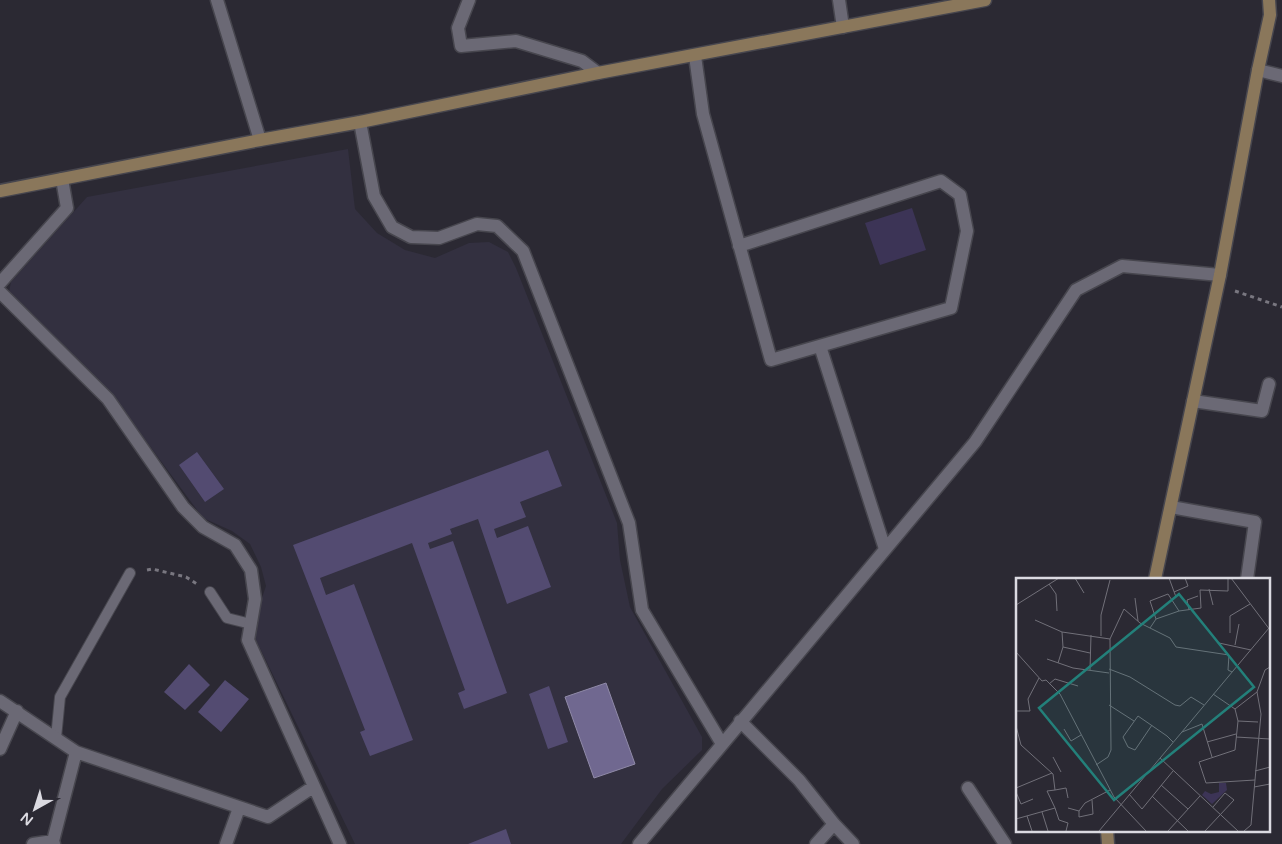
<svg xmlns="http://www.w3.org/2000/svg" width="1282" height="844" viewBox="0 0 1282 844" font-family="'Varela Round',sans-serif">
<style>
.built{fill:#333040}
.green{fill:#3c3456}
.water{fill:#706890;stroke:#908aa8}
.building{fill:#534b71}
.lines{fill:none;stroke-linecap:round;stroke-linejoin:round}
.lane-casing{stroke:#47464e;stroke-width:12}
.street-casing{stroke:#47464e;stroke-width:15}
.secondary-casing{stroke:#47464e;stroke-width:15}
.path{stroke:#797780;stroke-width:3;stroke-dasharray:4 4;stroke-linecap:butt}
.lane{stroke:#6b6975;stroke-width:10}
.street{stroke:#6b6975;stroke-width:12}
.secondary{stroke:#8a775b;stroke-width:12}
.inset-road{fill:none;stroke:#717079;stroke-width:1}
.view{fill:#23807a;fill-opacity:0.15;stroke:#23807a;stroke-width:2.5}
.inset-edge{fill:none;stroke:#dbdae1;stroke-width:2.5}
</style>
<rect width="100%" height="100%" fill="#2b2933"/>
<path class="built" d="M348,149L355,209L377,233L405,250L435,258L469,243L489,242L508,252L516,268L617,523L620,560L630,607L702,737V750L662,789L621,844H355L256,640L254,621L266,586L261,567L250,544L232,531L203,518L112,395L9,292L11,282L87,197Z"/>
<path class="green" d="M912,208L926,250L880,265L865,223Z"/>
<path class="water" d="M606,683L635,764L594,778L565,697Z"/>
<path class="building" d="M548,450L562,486L520,502L526,517L494,529L497,538L528,526L551,587L507,604L478,519L450,529L452,534L428,543L430,549L453,541L507,693L464,709L458,693L465,690L412,543L320,578L326,595L354,584L413,740L370,756L360,732L365,730L293,545Z
M197,452L224,489L205,502L179,465Z
M189,664L210,685L185,710L164,692Z
M225,680L249,699L221,732L198,712Z
M549,686L568,742L548,749L529,694Z
M506,829L511,844H468Z"/>
<g class="lines">
<defs>
<path id="lane" d="M210,592L227,618L251,624
M56,738L60,697L130,573"/>
<path id="street" d="M217,0L260,140
M469,0L458,28L461,46L516,41L582,61L598,73
M839,0L843,27
M695,56L703,114L771,360L951,308L967,231L960,195L941,181L739,246
M1258,70L1282,76
M360,122L374,196L392,227L411,237L439,238L477,224L497,226L523,251L629,523L642,610L722,744
M0,283L67,208L62,179
M0,292L108,399L183,507L203,527L235,545L251,570L255,599L248,640L340,844
M820,346L885,549
M1193,401L1262,411L1269,384
M1171,507L1255,522L1247,579
M0,701L76,752L268,817L313,787
M740,721L799,780L834,824L853,844
M0,749L17,711
M968,788L1005,844
M33,844L53,841
M54,844L53,841L76,752
M226,844L239,808
M639,844L975,442L1076,290L1122,266L1220,275
M816,844L834,824"/>
<path id="secondary" d="M0,191L260,140L360,122L598,73L985,0
M1155,579L1220,275L1258,70L1270,15L1269,0
M1107,830L1108,844"/>
</defs>
<use href="#lane" class="lane-casing"/>
<use href="#street" class="street-casing"/>
<use href="#secondary" class="secondary-casing"/>
<path class="path" d="M1235,291L1282,307
M147,570L152,569L186,577L197,584"/>
<use href="#lane" class="lane"/>
<use href="#street" class="street"/>
<use href="#secondary" class="secondary"/>
</g>
<g transform="translate(1016 578)">
<rect width="254" height="254" fill="#2b2933"/>
<path d="M203,205H210L211,212L196,226L186,217L189,213L195,216L203,214Z" fill="#3c3456"/>
<path class="inset-road" d="M59,0L68,15M153,0L160,19L158,21M215,0L254,52M33,6L40,16L41,33M193,11L197,27M158,14L172,8L169,0M119,20L122,43M0,27L43,0M173,32L171,22L182,18M140,41L134,23L152,16L163,33M19,42L46,54L94,61L95,172L92,179L80,187M134,50L140,41L163,33L185,30L184,12L212,13V0M214,55V38L234,26M85,58V37L94,2M94,61L108,31L124,45L154,60L160,69L213,77L212,92L216,94M203,65L235,72M219,67L223,46M47,69L74,75M0,74L26,103L30,102L44,116L98,219L130,253M31,81L57,90L93,95M42,85L47,69L46,54M93,91L114,99L159,127L164,128L175,119L188,127M74,92L75,57M33,106L39,101L62,108M197,116L219,131L222,143L219,172L183,184L190,205L239,202M93,127L118,143M219,131L241,114M0,133H14L12,121L23,100M222,143L242,144M136,147L119,172L112,169L107,159L122,138L151,158L157,164M0,148L5,167L37,196L39,212L31,213L39,230L0,241M48,151L55,163L65,157M166,154L186,146L196,179M220,159L254,161M191,164L220,156M37,179L45,194M144,180L222,253M239,193L254,189M145,207L172,231M238,209L254,206M0,210L36,195M39,212L50,210L52,220M0,214L5,226L17,221M113,216L126,231L157,193M136,218L172,253M39,230L43,242L52,245L50,253M52,230L63,233L69,225L94,212M63,233V239L77,236L76,222M26,234L32,253M11,238L16,253M83,253L253,50M152,253L184,218M189,253L218,222L209,215L197,229M228,253L235,247L239,202L245,136L241,114L249,92L254,89"/>
<path class="view" d="M163,16L238,109L98,222L23,130Z"/>
<rect width="254" height="254" class="inset-edge"/>
</g>
<g transform="translate(35 809) rotate(219)" stroke="#2b2933" stroke-width="4" paint-order="stroke">
<path d="M0-4L9 19L0 12L-9 19Z" fill="#dbdae1"/>
<text y="-8" font-size="14" font-weight="bold" text-anchor="middle" fill="#dbdae1">N</text>
</g>
</svg>
